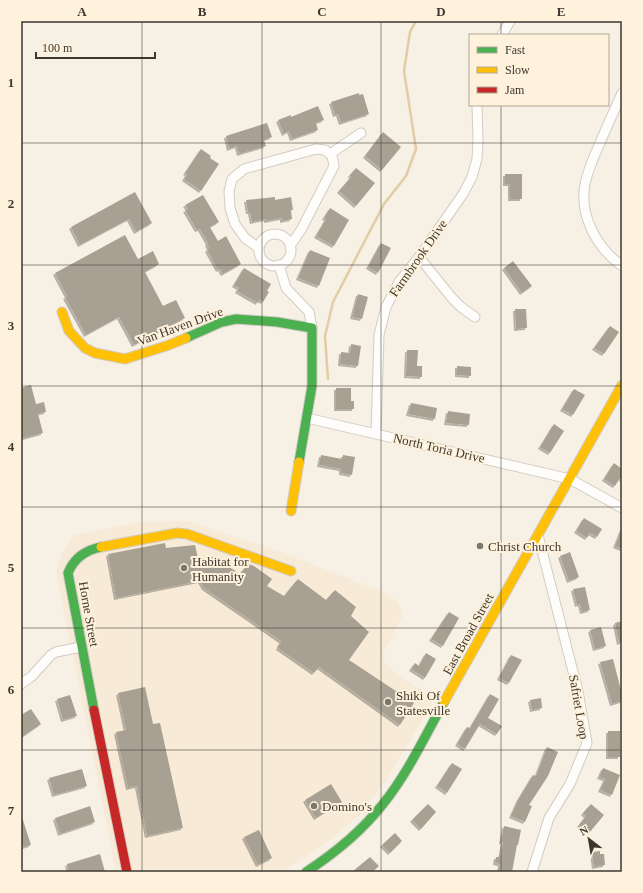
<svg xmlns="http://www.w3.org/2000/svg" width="643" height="893" viewBox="0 0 643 893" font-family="Georgia,serif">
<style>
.built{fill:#f7ead6}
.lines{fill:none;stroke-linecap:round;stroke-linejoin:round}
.stream{stroke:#e2cca6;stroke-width:2.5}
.building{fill:#a8a092;filter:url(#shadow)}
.street-casing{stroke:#d2ccc3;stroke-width:11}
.fast-casing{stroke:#d2ccc3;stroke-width:11}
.slow-casing{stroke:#d2ccc3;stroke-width:11}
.jam-casing{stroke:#d2ccc3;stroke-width:11}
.street{stroke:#fefdfb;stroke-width:9}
.fast{stroke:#4caf50;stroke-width:9}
.slow{stroke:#ffc107;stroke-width:9}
.jam{stroke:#c62828;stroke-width:9}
.grid{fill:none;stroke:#3c372f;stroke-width:1;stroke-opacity:0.55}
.poi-dot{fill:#7d786e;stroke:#fff2dc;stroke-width:1.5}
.labels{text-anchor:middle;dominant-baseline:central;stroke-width:4;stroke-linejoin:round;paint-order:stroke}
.street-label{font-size:13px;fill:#3c372f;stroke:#fff2dc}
.poi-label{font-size:13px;fill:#3c372f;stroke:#fff2dc;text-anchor:start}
.neatline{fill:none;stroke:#3c372f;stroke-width:1.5}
.grid-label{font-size:13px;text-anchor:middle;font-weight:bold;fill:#3c372f}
</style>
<defs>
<filter id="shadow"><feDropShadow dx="-2" dy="2" stdDeviation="0" flood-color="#0004"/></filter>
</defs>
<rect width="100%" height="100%" fill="#f7f0e4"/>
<path class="built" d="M188,521L276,550L387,594L398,602L403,615L383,654L384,662L391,670L435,699L386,780L359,815L331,839L300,861L280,872H116L56,571L62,554L74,535L142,522Z"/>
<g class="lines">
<path class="stream" d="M328,379L325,336L333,302L384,204L406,176L416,149L404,71L410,32L416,21"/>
</g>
<path class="building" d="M359,93V95L363,94L369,114L341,123L338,114L335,115L331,102Z
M318,106L324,120L316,123L318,130L292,139L289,131L284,134L278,120L291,115V117Z
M267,123L272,137L264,140L266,146L239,154L237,146L229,149L226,136Z
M383,132L401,147L382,170L365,156Z
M201,149L211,156L210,158L219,164L201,191L184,179L187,174L185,173Z
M356,168L375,183L356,206L339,191L351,177L350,175Z
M505,174H522V199H510V184H505Z
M135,192L152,223L136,232L129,219L80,245L71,227Z
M203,195L219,222L210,227L211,229L218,241L226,236L241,264L223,274L220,269L218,270L207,250L209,248L207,244L208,243L200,229L197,230L185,210L188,209L185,205Z
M275,197V200L291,197L293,210H291L292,219L282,221V218L266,221V219L252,222L250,212H248L246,200Z
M330,208L349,220L334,246L316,236L326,219L324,218Z
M125,235L138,259L153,251L159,264L145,272L163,306L176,300L185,318L134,345L119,317L86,335L65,297L67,296L55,273Z
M381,243L391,248L378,273L368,267Z
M310,250L330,258L319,286L298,278Z
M513,261L532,286L522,293L504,268Z
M244,268L271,284L267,291L269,292L263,302L259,300L258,303L247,297L237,291L239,288L234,285Z
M358,294L368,297L362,319L352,317Z
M515,309H526L527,328L516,329Z
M610,326L619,332L604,354L594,348Z
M351,344L361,346L358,366L340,364L341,352L350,353Z
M407,350H418L417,366H422V377L406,376Z
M457,366L471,367V376L457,375Z
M31,385L36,404L44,402L46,412L38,414L43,433L21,439V388Z
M336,388H351V401H354V409H336Z
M574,389L585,395L573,415L562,409Z
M411,403L437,408L435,419L408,414Z
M448,411L470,414L469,425L446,423Z
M554,424L564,431L550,453L540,447Z
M321,455L342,459L343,455L355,457L352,475L341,473V469L319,465Z
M614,463L622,469V480L620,478L615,486L604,479Z
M584,518L602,529L597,537L590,533L587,538L576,531Z
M622,528V549L615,546Z
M165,543L166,548L195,545L198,559L214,557L240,574L248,564L254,566L272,579L267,586L284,596L298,579L326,600L335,590L356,607L351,616L369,632L349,660L414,703L400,725L319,667L314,673L278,648L281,641L204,588L200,581L116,598L108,554Z
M570,552L579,577L569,581L560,556Z
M585,587L590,610L582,612L580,604L577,605L573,589Z
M449,612L459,618L443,646L431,639Z
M622,621V642L619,643L615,623Z
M601,627L606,646L595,649L590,630Z
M426,653L436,659L425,678L411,669L415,663L419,666Z
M511,655L522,660L509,683L499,678Z
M613,659L622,694V701L612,704L600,662Z
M145,687L153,724L160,723L183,828L147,836L137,786L128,788L116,732L126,730L118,693Z
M490,694L499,699L488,718L502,726L497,734L480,724L465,749L457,744L467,727L470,728Z
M70,695L77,716L63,720L57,699Z
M541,698L542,708L532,710L530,700Z
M31,709L41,724L21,738V715Z
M608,731H620V757H608Z
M547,747L558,752L548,776L529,805L532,806L525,822L511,816L518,800L533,775L536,776Z
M452,763L462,769L447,793L437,786Z
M603,768L620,775L612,795L600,790L605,779L599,777Z
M82,769L87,786L54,795L49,778Z
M331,784L342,802L316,818L305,800Z
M428,804L436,812L421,829L412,820Z
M591,804L604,815L589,833L579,825L586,816L583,813Z
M90,806L95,822L60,834L55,818Z
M21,817H22L31,845L21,848Z
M504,826L521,830L518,845H517L512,872L499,870L500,864L495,863L496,857H500L503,842H501Z
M259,830L272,858L258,865L244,837Z
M395,833L402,841L390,853L382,845Z
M600,851V854H604L605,865L594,867L592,852Z
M100,854L105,872H69L67,864Z
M370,857L379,866L372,872H352Z"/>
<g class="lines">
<defs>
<path id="street" d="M502,35L510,21
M622,93C615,109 607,126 600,143C594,156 588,170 585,184C579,216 597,248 622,266
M330,154L361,133
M259 250a16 16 0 1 1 32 0a16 16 0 1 1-32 0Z
M259,248L245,238L235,224L230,208L229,191L232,179L244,169L316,149L325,150L332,156L334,166L301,230L290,246
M419,257L452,298L461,307L475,317
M279,265L286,288L309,312L312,328
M307,418L570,479L622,508
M376,434L379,335L386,307L399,282L419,257L463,194L472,177L477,159L478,141L477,105
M21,684L32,676L51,655L56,652L81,647
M532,872L549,818L570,784L587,743L578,691L538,535"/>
<path id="fast" d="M186,338L222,322L236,319L277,322L312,328V386L299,462
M94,710L68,573C74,558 86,550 101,547
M306,872C335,853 362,831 383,804C408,773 425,736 444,702"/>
<path id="slow" d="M62,312L69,331L85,348L95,353L125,359L169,345L186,338
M291,511L299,462
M101,547L177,533L187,534L291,571
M444,702L622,385"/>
<path id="jam" d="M94,710L127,872"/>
</defs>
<use href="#street" class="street-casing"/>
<use href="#fast" class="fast-casing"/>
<use href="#slow" class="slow-casing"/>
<use href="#jam" class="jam-casing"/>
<use href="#street" class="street"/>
<use href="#fast" class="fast"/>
<use href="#slow" class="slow"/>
<use href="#jam" class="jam"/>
</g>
<path class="grid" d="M142,21V872M262,21V872M381,21V872M501,21V35M501,105V872M21,143H622M21,265H622M21,386H622M21,507H622M21,628H622M21,750H622"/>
<g class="poi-dot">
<circle cx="480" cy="546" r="4"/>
<circle cx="184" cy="568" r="4"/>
<circle cx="388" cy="702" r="4"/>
<circle cx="314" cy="806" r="4"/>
</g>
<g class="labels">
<g class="street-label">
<text transform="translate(418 258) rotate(-55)">Farmbrook Drive</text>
<text transform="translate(180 326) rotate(-20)">Van Haven Drive</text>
<text transform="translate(439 448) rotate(13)">North Toria Drive</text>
<text transform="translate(89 614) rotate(80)">Horne Street</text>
<text transform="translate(468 634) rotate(-61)">East Broad Street</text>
<text transform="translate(579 707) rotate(80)">Safriet Loop</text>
</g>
<g class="poi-label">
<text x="488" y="546">Christ Church</text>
<text x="192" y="561">Habitat for<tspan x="192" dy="15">Humanity</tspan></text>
<text x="396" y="695">Shiki Of<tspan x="396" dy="15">Statesville</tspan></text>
<text x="322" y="806">Domino's</text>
</g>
</g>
<rect width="643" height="893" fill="none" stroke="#fff2dc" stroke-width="44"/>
<rect x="469" y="34" width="140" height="72" fill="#fff2dc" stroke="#b1a797"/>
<rect x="477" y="47" width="20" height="6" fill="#4caf50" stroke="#b1a797"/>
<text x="505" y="54" font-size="12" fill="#3c372f">Fast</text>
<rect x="477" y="67" width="20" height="6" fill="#ffc107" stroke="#b1a797"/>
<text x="505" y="74" font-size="12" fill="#3c372f">Slow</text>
<rect x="477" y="87" width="20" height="6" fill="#c62828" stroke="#b1a797"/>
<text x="505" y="94" font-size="12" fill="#3c372f">Jam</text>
<g transform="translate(589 839) rotate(329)" stroke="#fff2dc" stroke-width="3" paint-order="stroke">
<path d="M0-3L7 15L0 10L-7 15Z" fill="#3c372f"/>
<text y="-6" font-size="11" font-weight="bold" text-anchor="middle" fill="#3c372f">N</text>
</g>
<path d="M36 52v6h119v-6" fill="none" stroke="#3c372f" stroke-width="2"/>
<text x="42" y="52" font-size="12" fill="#3c372f" stroke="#fff2dc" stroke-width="3" paint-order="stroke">100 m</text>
<rect x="22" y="22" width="599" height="849" class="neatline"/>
<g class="grid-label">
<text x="82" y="16">A</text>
<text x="202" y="16">B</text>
<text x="322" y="16">C</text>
<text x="441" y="16">D</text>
<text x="561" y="16">E</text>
<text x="11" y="87">1</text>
<text x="11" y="208">2</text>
<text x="11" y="330">3</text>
<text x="11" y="451">4</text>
<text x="11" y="572">5</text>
<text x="11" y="694">6</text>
<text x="11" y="815">7</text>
</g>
</svg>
